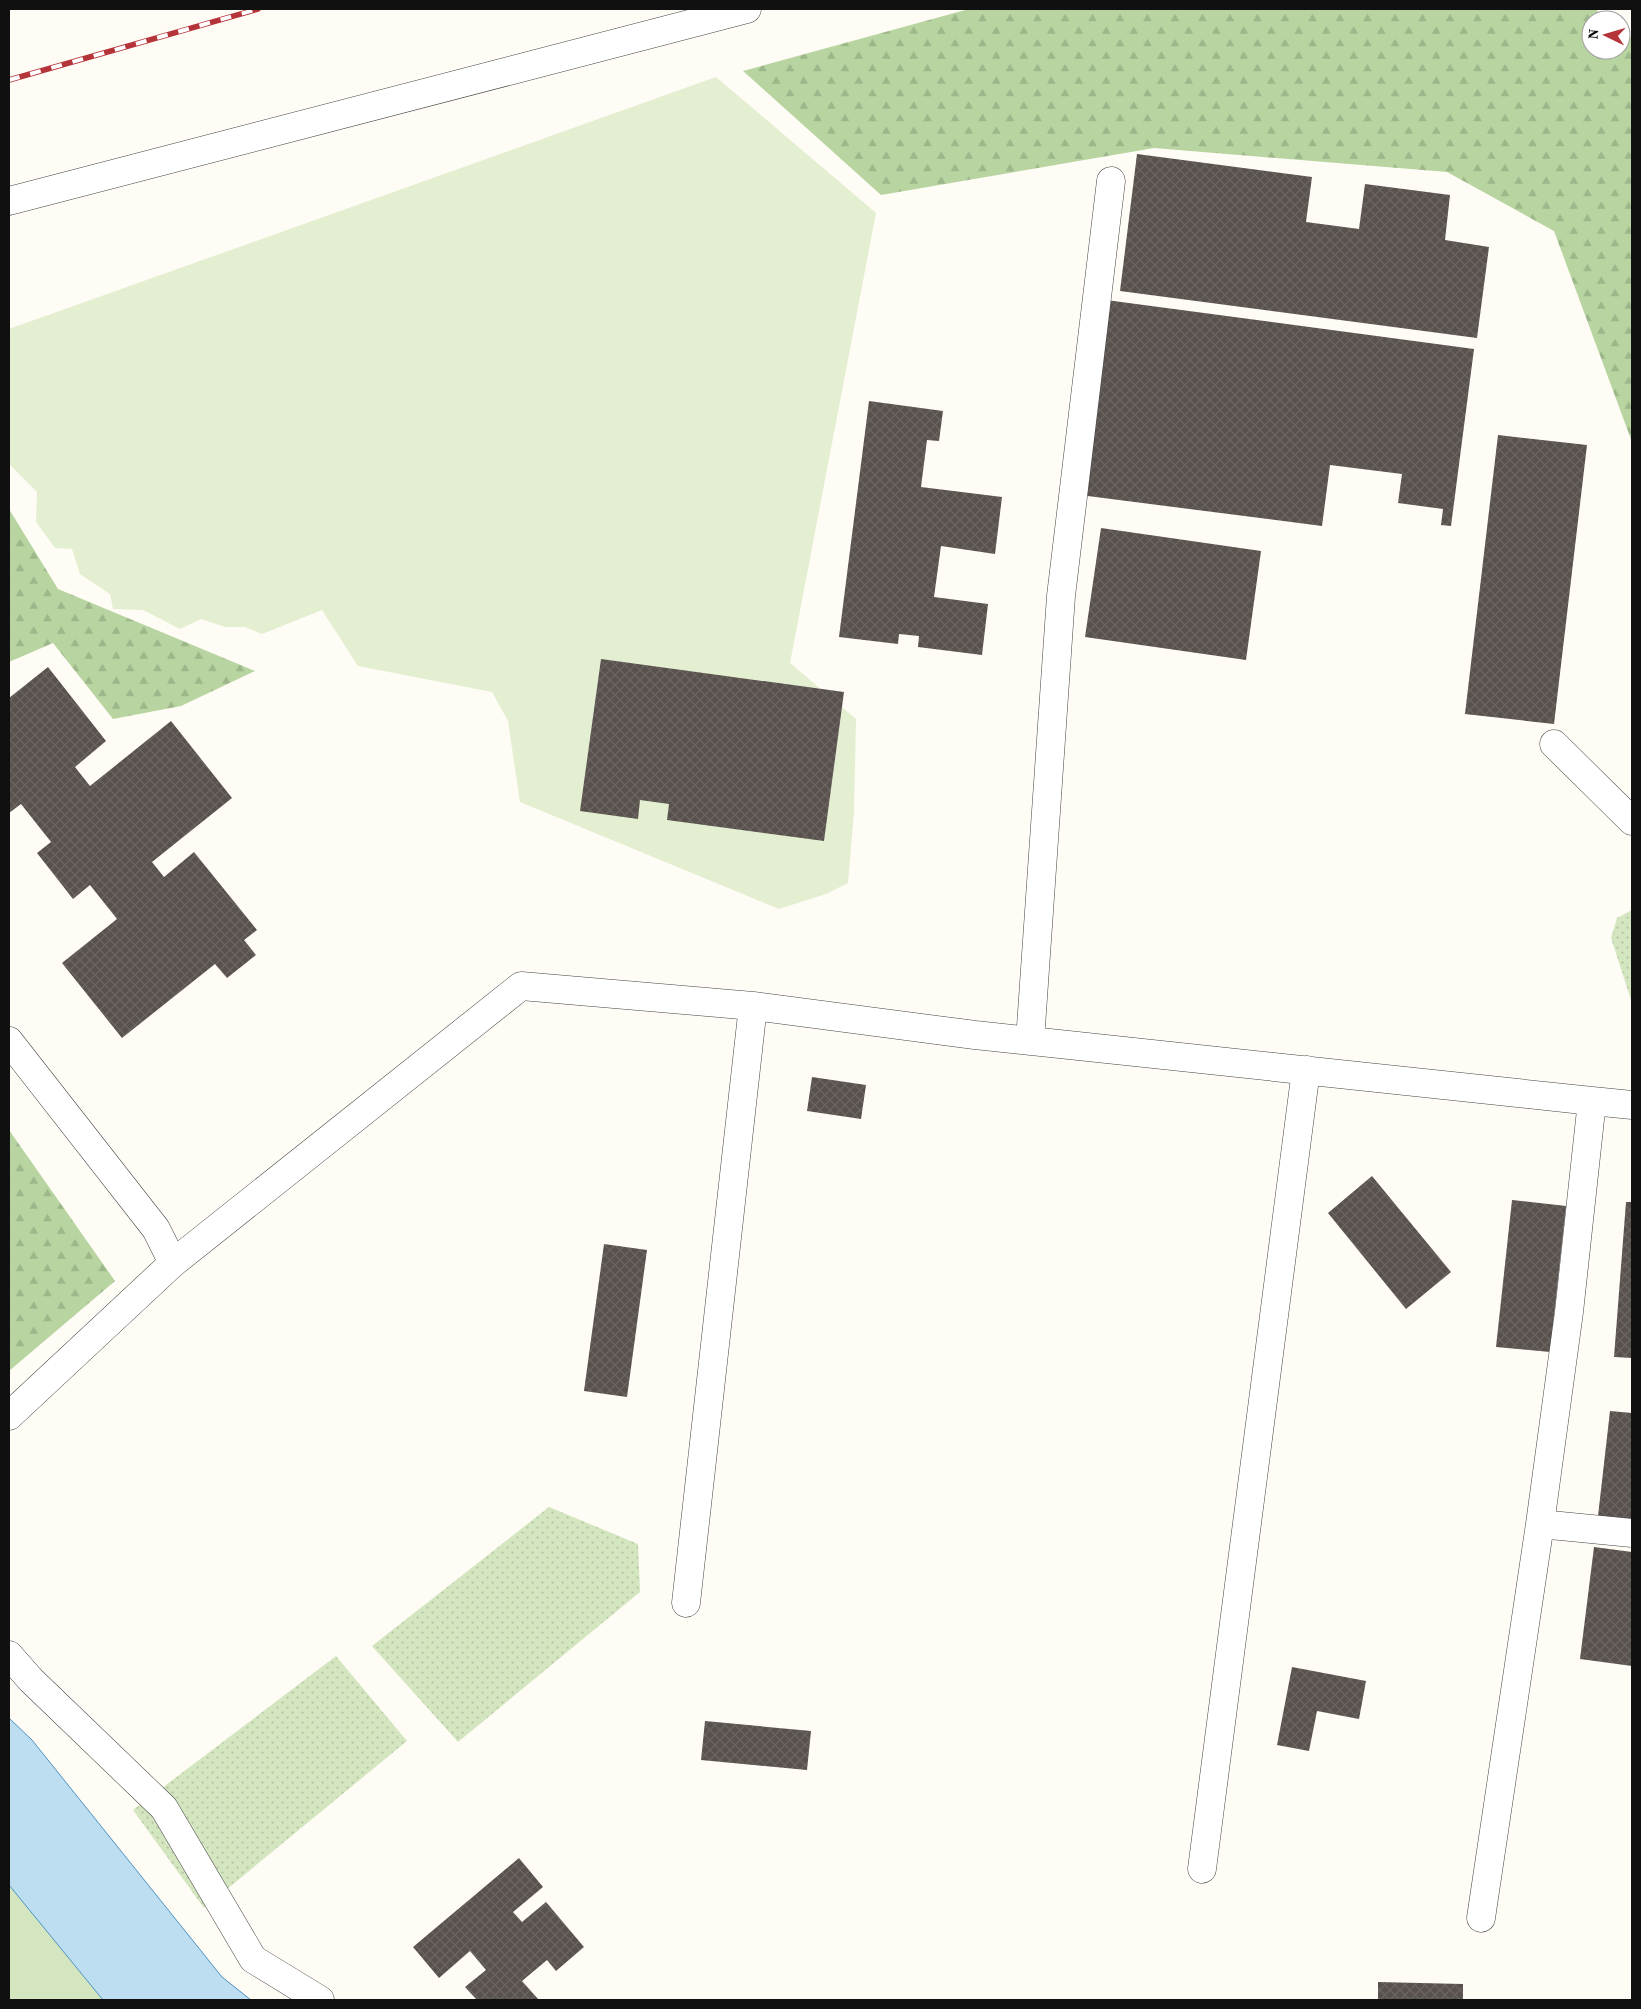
<svg xmlns="http://www.w3.org/2000/svg" width="1641" height="2009" viewBox="0 0 1641 2009" font-family="'Source Serif 4',serif">
<style>
.grass{fill:#d4e6c0}
.forest{fill:url(#forest-firs)}
.park{fill:url(#park-dots)}
.pitch{fill:#e4eed1}
.water{fill:#bddef1;stroke:#4b92c1}
.building{fill:url(#building-cross-hatch)}
.lines{fill:none;stroke-linecap:round;stroke-linejoin:round}
.minor-casing{stroke:#434343;stroke-width:29}
.minor{stroke:#fff;stroke-width:28}
.rail-casing{stroke:#b4343a;stroke-width:5.5}
.rail{stroke:#fff;stroke-width:4;stroke-dasharray:11;stroke-linecap:butt}
</style>
<defs>
<pattern id="forest-firs" width="22" height="20" patternUnits="userSpaceOnUse" patternTransform="scale(1.25)"><rect width="22" height="20" fill="#b8d5a1"/><path d="M5 1l3.5 6h-7zM16 11l3.5 6h-7z" fill="#9db68a"/></pattern>
<pattern id="park-dots" width="8" height="8" patternUnits="userSpaceOnUse" patternTransform="scale(1.25)"><rect width="8" height="8" fill="#d4e6c0"/><path d="M2 2h.1M6 6h.1" fill="none" stroke="#b5c4a4" stroke-width="1.8" stroke-linecap="round"/></pattern>
<pattern id="building-cross-hatch" width="8" height="8" patternUnits="userSpaceOnUse" patternTransform="scale(1.25)"><rect width="8" height="8" fill="#58514d"/><path d="M0 0l8 8M0 8l8-8" fill="none" stroke="#6b6562"/></pattern>
</defs>
<rect width="100%" height="100%" fill="#fefcf4"/>
<path class="grass" d="M9,1885L103,2000H9Z"/>
<path class="forest" d="M969,9H1595L1609,20H1591V50H1621V29L1632,38V442L1554,231L1447,172L1154,148L881,195L743,71Z
M9,509L58,589L255,671L181,706L113,719L53,643L9,662Z
M9,1130L115,1281L9,1371Z"/>
<path class="park" d="M1632,910V1003L1611,938L1617,918Z
M549,1507L638,1544L640,1592L458,1742L372,1646Z
M336,1656L407,1741L204,1908L133,1810Z"/>
<path class="pitch" d="M716,77L876,213L790,663L856,719L854,812L848,883L826,894L779,909L520,802L508,721L492,692L358,666L322,610L262,634L245,627H225L201,619L180,629L143,610L113,609L110,594L80,574L72,549L55,548L36,522L37,492L9,464V329Z"/>
<path class="water" d="M9,1718L32,1740L222,1977L251,2000H103L9,1885Z"/>
<path class="building" d="M1137,154L1312,177L1306,222L1359,229L1365,184L1450,195L1445,240L1489,247L1477,338L1120,291Z
M1106,300L1474,349L1451,526L1441,525L1443,509L1398,503L1402,474L1330,465L1322,526L1080,495Z
M869,401L943,411L939,441L927,440L921,487L1002,497L995,554L941,546L934,597L988,604L982,655L918,647L919,636L899,634L898,644L839,637Z
M1498,435L1587,445L1554,724L1465,714Z
M1101,528L1261,551L1246,660L1085,637Z
M601,659L844,692L824,841L667,820L669,804L640,800L638,819L580,811Z
M48,667L106,741L75,767L90,786L171,721L232,798L152,862L164,877L194,852L257,930L244,940L256,955L227,978L215,964L122,1038L62,963L117,919L90,885L73,899L37,853L51,842L21,804L9,813V698Z
M812,1077L866,1085L861,1119L807,1111Z
M1372,1176L1451,1272L1406,1309L1328,1213Z
M1512,1200L1566,1206L1550,1352L1496,1347Z
M1626,1202H1632V1358L1614,1357Z
M604,1244L647,1250L627,1397L584,1391Z
M1610,1411L1632,1413V1520L1598,1516Z
M1594,1547L1632,1552V1666L1580,1659Z
M1292,1667L1366,1681L1359,1719L1317,1711L1309,1751L1277,1745Z
M705,1721L811,1731L807,1770L701,1760Z
M519,1858L543,1887L513,1912L522,1922L546,1902L584,1947L556,1971L547,1960L522,1981L539,2000H477L465,1987L486,1970L470,1951L439,1978L413,1947Z
M1378,1982L1463,1984V2000H1378Z"/>
<g class="lines">
<defs>
<path id="minor" d="M9,201L747,9
M1554,744L1632,821
M9,1041L156,1229L173,1263L521,986L753,1006L975,1035L1592,1101
M1030,1041L1061,596L1111,181
M9,1416L173,1263
M1540,1524L1632,1533
M686,1603L753,1006
M9,1655L31,1680L164,1808L253,1959L320,2000
M1202,1869L1306,1070
M1481,1918L1540,1524L1569,1312L1592,1101L1632,1105"/>
</defs>
<use href="#minor" class="minor-casing"/>
<use href="#minor" class="minor"/>
<defs>
<path id="rail" d="M9,80L258,9"/>
</defs>
<use href="#rail" class="rail-casing"/>
<use href="#rail" class="rail"/>
</g>
<rect width="1641" height="2009" fill="none" stroke="#101010" stroke-width="20"/>
<g transform="translate(1606 35) rotate(275)"><circle r="24" fill="#ffffff" stroke="#9f9f9f"/>
<path d="M0-4L9 19L0 12L-9 19Z" fill="#b4343a"/>
<text y="-8" font-size="14" font-weight="bold" text-anchor="middle" fill="#101010">N</text>
</g>
</svg>
